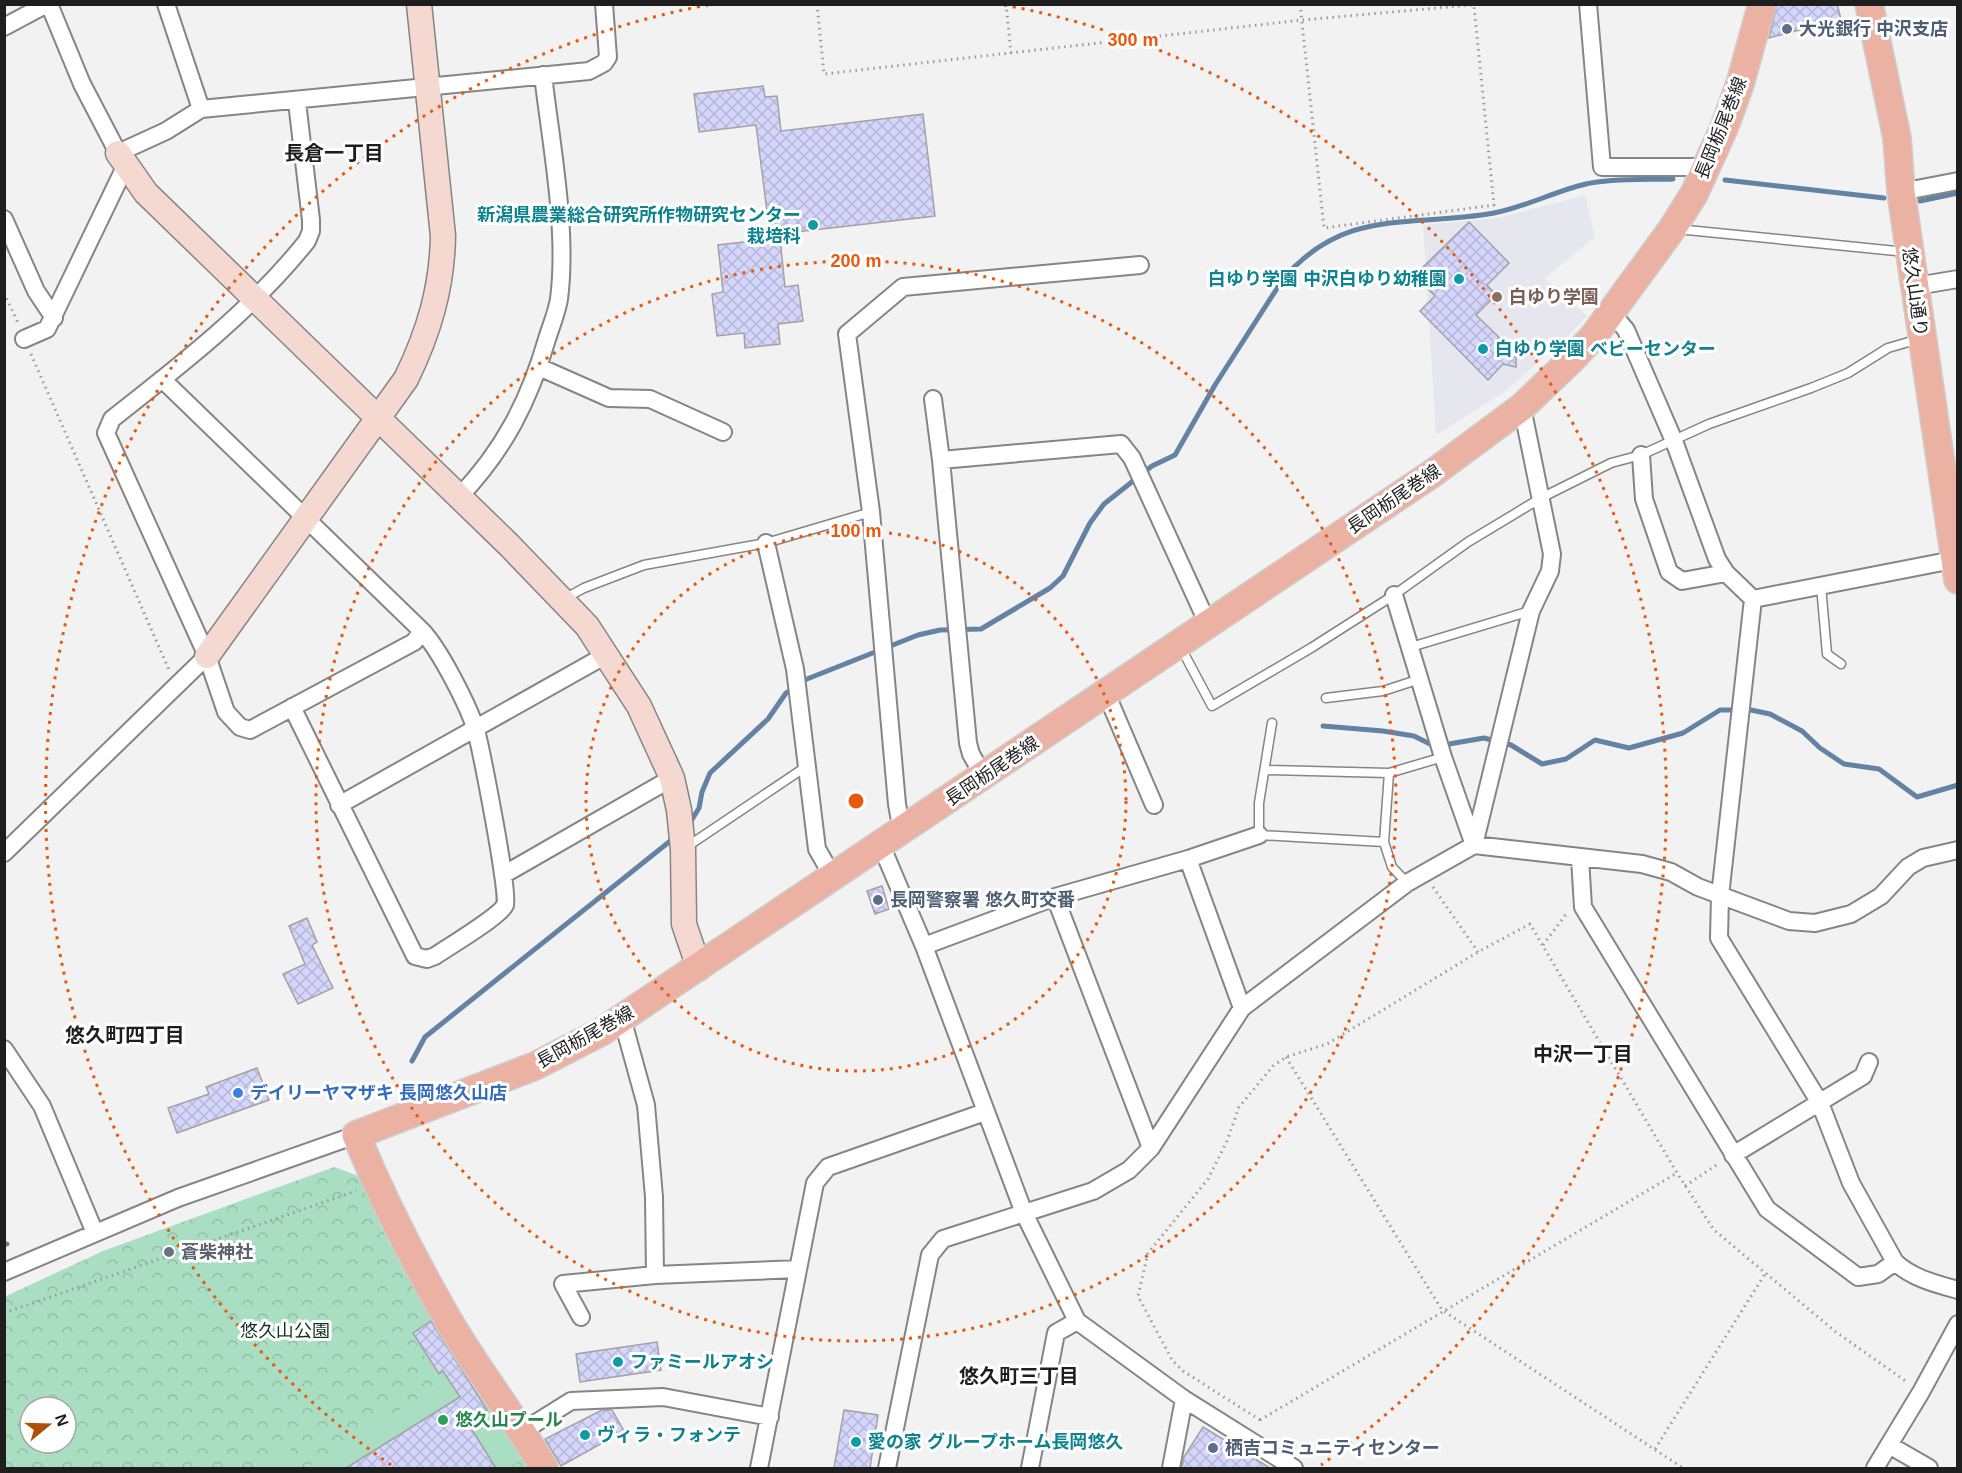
<svg xmlns="http://www.w3.org/2000/svg" width="1962" height="1473" viewBox="0 0 1962 1473" font-family="Helvetica,'Noto Sans JP',sans-serif">
<style>
.built{fill:#e5e6ee}
.park{fill:url(#park-crowns);fill-rule:evenodd}
.garden{fill:#a9dec2}
.lines{fill:none;stroke-linecap:round;stroke-linejoin:round}
.stream{stroke:#6382a4;stroke-width:5}
.building{fill:url(#building-cross-hatch);stroke:#a2a2a4;stroke-width:1.5}
.lane-casing{stroke:#858586;stroke-width:11}
.street-casing{stroke:#858586;stroke-width:20}
.secondary-casing{stroke:#858586;stroke-width:27}
.primary-casing{stroke:#cecece;stroke-width:30}
.path{stroke:#99999a;stroke-width:3;stroke-dasharray:1.5 4.5;stroke-linecap:butt}
.lane{stroke:#fff;stroke-width:8}
.street{stroke:#fff;stroke-width:16}
.secondary{stroke:#f5d9d1;stroke-width:24}
.primary{stroke:#ebb2a3;stroke-width:27}
.ring{fill:none;stroke:#e8590c;stroke-width:3;stroke-dasharray:3 6}
.service-dot{fill:#5c6f8a;stroke:#fff;stroke-width:2}
.culture-dot{fill:#0f9aa8;stroke:#fff;stroke-width:2}
.education-dot{fill:#8d6e63;stroke:#fff;stroke-width:2}
.shop-dot{fill:#3f7fe0;stroke:#fff;stroke-width:2}
.worship-dot{fill:#6b7280;stroke:#fff;stroke-width:2}
.leisure-dot{fill:#2e9e5b;stroke:#fff;stroke-width:2}
.labels{text-anchor:middle;dominant-baseline:central;stroke-width:6;stroke-linejoin:round;paint-order:stroke}
.service-label{font-size:18px;font-weight:bold;fill:#4e5e75;stroke:#fff;text-anchor:start}
.street-label{font-size:18px;fill:#1e1e1e;stroke:#fff}
.culture-label{font-size:18px;font-weight:bold;fill:#0d838f;stroke:#fff;text-anchor:start}
.education-label{font-size:18px;font-weight:bold;fill:#785e54;stroke:#fff;text-anchor:start}
.shop-label{font-size:18px;font-weight:bold;fill:#366cbe;stroke:#fff;text-anchor:start}
.worship-label{font-size:18px;font-weight:bold;fill:#5b616d;stroke:#fff;text-anchor:start}
.park-label{font-size:18px;fill:#123122;stroke:#fff}
.leisure-label{font-size:18px;font-weight:bold;fill:#27864d;stroke:#fff;text-anchor:start}
.neighbourhood-label{font-size:20px;font-weight:bold;fill:#1e1e1e;stroke:#fff}
.centre{fill:#e8590c;stroke:#fff;stroke-width:3}
.ring-label{font-size:18px;text-anchor:middle;font-weight:bold;fill:#e8590c;stroke:#fff;stroke-width:6;stroke-linejoin:round;paint-order:stroke}
</style>
<defs>
<pattern id="park-crowns" width="20" height="18" patternUnits="userSpaceOnUse" patternTransform="scale(1.5)"><rect width="20" height="18" fill="#a9dec2"/><path d="M2 6a3 3 0 1 1 6 0M12 15a3 3 0 1 1 6 0" fill="none" stroke="#91bea6"/></pattern>
<pattern id="building-cross-hatch" width="8" height="8" patternUnits="userSpaceOnUse" patternTransform="scale(1.5)"><rect width="8" height="8" fill="#d4d6fb"/><path d="M0 0l8 8M0 8l8-8" fill="none" stroke="#b6b7d7"/></pattern>
</defs>
<rect width="100%" height="100%" fill="#f2f2f3"/>
<path class="built" d="M1585,195L1595,237L1545,278L1587,316L1564,340L1503,393L1436,435L1423,225L1498,218Z"/>
<path class="park" d="M334,1167L369,1180L535,1468H5L4,1297L103,1251ZM30,1407H66V1443H30Z"/>
<path class="garden" d="M432,1311L526,1457L508,1468H307L442,1383L406,1327Z
M289,1447L302,1468H251Z"/>
<g class="lines">
<path class="stream" d="M1725,180L1884,198
M1920,201L1958,193
M1323,726L1383,731L1414,736L1430,744H1449L1484,738L1511,745L1542,764L1566,759L1595,740L1629,748L1683,733L1720,710H1751L1770,714L1802,731L1820,748L1844,764L1879,769L1917,797L1958,785
M688,826L699,808L702,792L710,773L768,719L786,693L807,679L918,635L940,630L981,629L1050,588L1063,576L1090,523L1104,504L1152,466L1175,455L1215,385L1283,279C1346,206 1411,228 1494,213C1526,207 1555,191 1586,184C1613,178 1646,180 1673,179
M412,1061L425,1037L674,838
M4,1243L7,1244"/>
</g>
<path class="building" d="M1777,4H1837L1841,19L1769,38Z
M763,86L765,97L777,96L781,131L923,114L935,216L770,235L756,125L699,132L694,94Z
M1469,222L1509,263L1487,285L1496,295L1476,315L1516,354V367L1503,364L1488,380L1420,311L1435,296L1422,283L1429,275L1422,268Z
M780,238L785,287L798,285L803,321L778,324L780,344L745,348L744,333L717,336L712,294L723,292L718,245Z
M882,886L889,909L875,914L867,891Z
M307,918L317,942L312,945L333,988L298,1004L283,974L305,964L289,926Z
M257,1068L269,1100L177,1133L168,1108L209,1094L206,1087Z
M431,1321L487,1410L467,1422L496,1468H346L460,1397L443,1371L439,1374L413,1333Z
M657,1342L661,1370L580,1382L576,1354Z
M602,1410H612L624,1431L561,1466L545,1439Z
M844,1410L878,1415L870,1468H834Z
M1203,1427L1270,1468H1182L1184,1457Z"/>
<g class="lines">
<defs>
<path id="lane" d="M1677,229L1906,252
M1821,586L1827,654L1841,664
M564,599L584,588L644,565L766,543L871,512
M1411,647L1530,611
M1181,648L1212,706L1311,648L1394,595L1468,542L1541,498L1611,463L1641,455L1709,424L1811,388L1848,373L1888,348L1919,339
M1326,698L1383,691L1420,679
M1272,723L1259,803V835L1384,842L1389,773
M1266,770L1389,773L1443,757
M1384,842L1392,867L1407,883
M685,848L807,766"/>
<path id="street" d="M49,4L82,84L118,153L166,131L201,109L589,71L604,63L608,57L604,4
M166,4L201,109
M1588,4L1602,167H1707
M4,27L47,4
M297,102L311,220V231L307,241C252,310 181,365 112,419L106,433L207,656L226,712L240,727L250,730L414,642L422,631
M1901,192L1958,181
M4,219L36,291L54,318
M1916,286L1958,279
M1611,312L1626,330L1674,441L1717,559L1726,573L1753,599
M24,339L47,329L125,167
M539,367L609,398L650,399L723,432
M162,379L422,631C440,650 468,705 476,730C481,750 510,894 505,905C499,917 448,947 435,956L427,959L415,956L292,707
M933,399L941,460L968,743L971,754L984,777
M1641,455L1644,499L1669,572L1682,581L1726,573
M941,460L1121,444L1132,458L1208,624
M459,497C504,450 529,401 547,339C551,326 557,312 559,299C568,230 551,144 543,75
M766,543L795,669L817,849L833,877
M1394,595L1443,757L1474,845L1642,864L1671,872L1698,887L1789,921L1815,923L1851,914L1881,896L1908,867L1923,858L1958,850
M1753,599L1720,896L1719,938L1820,1103L1851,1183L1895,1262C1912,1278 1936,1284 1958,1290
M1753,599L1958,559
M1106,693L1154,805
M339,805L606,655
M902,832L897,804L871,512L847,334L903,287L1140,265
M881,845L924,946L1024,1213L1077,1321L1184,1399L1294,1468
M4,853L207,656
M1580,858L1583,907L1767,1209L1858,1277L1878,1274L1895,1262
M1188,859L1259,835
M503,875L672,778
M1055,897L1151,1148
M924,946L1055,897L1188,859L1242,1008
M622,1018L646,1105L654,1197L655,1275L798,1269
M4,1049L42,1106L95,1233
M1733,1155L1863,1076L1869,1062
M4,1272L178,1198L356,1135
M581,1317L563,1284L655,1275
M523,1431L571,1401L663,1397L770,1417
M1889,1445L1929,1468
M759,1468L815,1183L828,1167L985,1112
M887,1468L930,1255L943,1239L1093,1191L1129,1170L1151,1148L1242,1008L1407,883L1474,845L1531,611L1550,571L1552,554L1522,407
M1030,1468L1056,1333L1077,1321
M1171,1468L1184,1399
M1875,1468L1921,1392L1958,1324"/>
<path id="secondary" d="M118,153L146,193L509,545L587,626L639,706L672,778L679,810L683,849L684,924L699,968
M207,656L406,379C429,332 442,288 443,236L419,4"/>
<path id="primary" d="M1869,4L1897,138L1901,192L1958,580
M544,1468C513,1414 473,1365 443,1311C411,1255 381,1195 356,1135L535,1066L601,1032L1433,473L1522,407L1569,362L1593,337L1672,229L1694,194L1724,128L1740,84L1762,4"/>
</defs>
<use href="#lane" class="lane-casing"/>
<use href="#street" class="street-casing"/>
<use href="#secondary" class="secondary-casing"/>
<use href="#primary" class="primary-casing"/>
<path class="path" d="M817,4L824,74L1302,20L1482,4
M1006,4L1011,53
M1300,4L1324,228L1494,205L1474,6
M4,293L18,323
M31,354L169,670
M1433,887L1478,952
M1543,945L1567,913
M1286,1057L1442,1310L1683,1468
M1685,1186L1718,1164
M4,1313L356,1191
M1260,1420L1183,1371L1172,1360L1138,1296L1148,1253L1208,1179L1227,1141L1239,1107L1273,1066L1286,1057L1327,1044L1478,952L1530,924L1677,1173L1714,1230L1836,1332L1907,1382
M1260,1420L1677,1173
M1655,1449L1765,1274"/>
<use href="#lane" class="lane"/>
<use href="#street" class="street"/>
<use href="#secondary" class="secondary"/>
<use href="#primary" class="primary"/>
</g>
<g class="ring">
<circle cx="856" cy="801" r="270"/>
<circle cx="856" cy="801" r="540"/>
<path d="M391 1465A810 810 0 0 1 708 5M1004 5A810 810 0 0 1 1321 1465"/>
</g>
<g class="service-dot">
<circle cx="1787" cy="29" r="6"/>
<circle cx="878" cy="900" r="6"/>
<circle cx="1213" cy="1448" r="6"/>
</g>
<g class="culture-dot">
<circle cx="813" cy="225" r="6"/>
<circle cx="1459" cy="279" r="6"/>
<circle cx="1483" cy="349" r="6"/>
<circle cx="618" cy="1362" r="6"/>
<circle cx="585" cy="1435" r="6"/>
<circle cx="856" cy="1442" r="6"/>
</g>
<circle class="education-dot" cx="1497" cy="297" r="6"/>
<circle class="shop-dot" cx="238" cy="1093" r="6"/>
<circle class="worship-dot" cx="169" cy="1252" r="6"/>
<circle class="leisure-dot" cx="443" cy="1420" r="6"/>
<g class="labels">
<g class="service-label">
<text x="1799" y="29">大光銀行 中沢支店</text>
<text x="890" y="900">長岡警察署 悠久町交番</text>
<text x="1225" y="1448">栖吉コミュニティセンター</text>
</g>
<g class="street-label">
<text transform="translate(1721 128) rotate(-68)">長岡栃尾巻線</text>
<text transform="translate(1915 292) rotate(82)">悠久山通り</text>
<text transform="translate(1394 499) rotate(-34)">長岡栃尾巻線</text>
<text transform="translate(992 771) rotate(-34)">長岡栃尾巻線</text>
<text transform="translate(585 1037) rotate(-29)">長岡栃尾巻線</text>
</g>
<g class="culture-label">
<text x="801" y="215" text-anchor="end">新潟県農業総合研究所作物研究センター<tspan x="801" dy="21">栽培科</tspan></text>
<text x="1447" y="279" text-anchor="end">白ゆり学園 中沢白ゆり幼稚園</text>
<text x="1495" y="349">白ゆり学園 ベビーセンター</text>
<text x="630" y="1362">ファミールアオシ</text>
<text x="597" y="1435">ヴィラ・フォンテ</text>
<text x="868" y="1442">愛の家 グループホーム長岡悠久</text>
</g>
<g class="education-label">
<text x="1509" y="297">白ゆり学園</text>
</g>
<g class="shop-label">
<text x="250" y="1093">デイリーヤマザキ 長岡悠久山店</text>
</g>
<g class="worship-label">
<text x="181" y="1252">蒼柴神社</text>
</g>
<g class="park-label">
<text x="285" y="1331">悠久山公園</text>
</g>
<g class="leisure-label">
<text x="455" y="1420">悠久山プール</text>
</g>
<g class="neighbourhood-label">
<text x="334" y="153">長倉一丁目</text>
<text x="125" y="1035">悠久町四丁目</text>
<text x="1583" y="1054">中沢一丁目</text>
<text x="1019" y="1376">悠久町三丁目</text>
</g>
</g>
<circle cx="856" cy="801" r="9" class="centre"/>
<g class="ring-label">
<text x="1133" y="46">300 m</text>
<text x="856" y="267">200 m</text>
<text x="856" y="537">100 m</text>
</g>
<rect width="1962" height="1473" fill="none" stroke="#1e1e1e" stroke-width="12"/>
<g transform="translate(48 1425) rotate(71)"><circle r="28" fill="#ffffff" stroke="#a5a5a5" stroke-width="1.5"/>
<path d="M0-4.5L10 22L0 15L-10 22Z" fill="#af4f06"/>
<text y="-9" font-size="16" font-weight="bold" text-anchor="middle" fill="#1e1e1e">N</text>
</g>
</svg>
